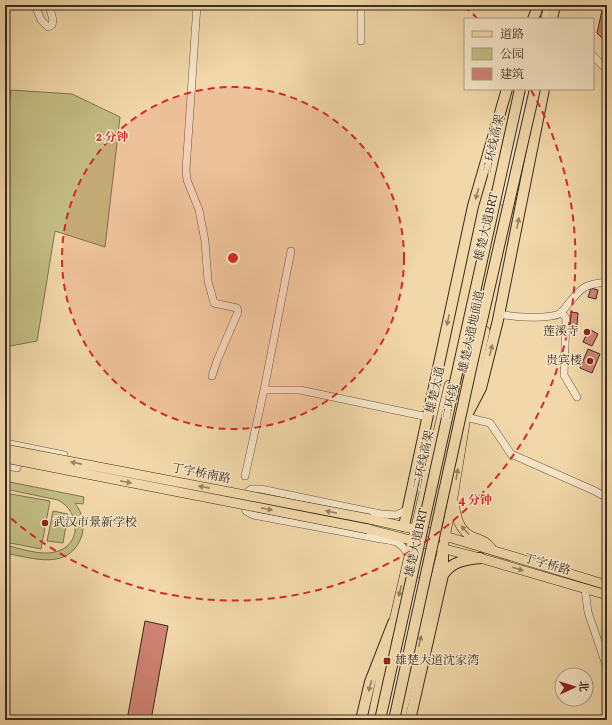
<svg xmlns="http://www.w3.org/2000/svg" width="612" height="725" viewBox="0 0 612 725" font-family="Vollkorn,'Noto Serif SC',serif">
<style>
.green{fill:#c2bc82;stroke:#7e7450}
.building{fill:#d08273;stroke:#3a2c1e}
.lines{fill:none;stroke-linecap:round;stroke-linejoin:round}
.minor-casing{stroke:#685741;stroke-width:8}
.major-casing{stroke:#3a2c1e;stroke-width:10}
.highway-casing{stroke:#3a2c1e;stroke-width:12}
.minor{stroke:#f6e5c7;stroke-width:7}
.major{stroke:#f1d7a9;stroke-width:9}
.highway{stroke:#f1d7a9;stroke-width:10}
.major-bridge-casing{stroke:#3a2c1e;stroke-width:10;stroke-linecap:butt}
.highway-bridge-casing{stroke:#3a2c1e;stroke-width:12;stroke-linecap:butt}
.major-bridge{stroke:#f1d7a9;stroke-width:9}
.highway-bridge{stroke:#f1d7a9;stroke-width:10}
.oneway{fill:#968264}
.ring{fill:none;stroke:#d62828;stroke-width:2;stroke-dasharray:7 5}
.poi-dot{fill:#8f2418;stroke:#f6e5c7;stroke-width:1.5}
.labels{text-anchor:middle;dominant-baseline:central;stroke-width:3;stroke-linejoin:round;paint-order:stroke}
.street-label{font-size:12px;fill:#3a2c1e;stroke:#f6e5c7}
.poi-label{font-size:12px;fill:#3a2c1e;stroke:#f6e5c7;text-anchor:end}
.centre{fill:#d62828;stroke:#f6e5c7;stroke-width:2}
.ring-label{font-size:12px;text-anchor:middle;font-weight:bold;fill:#d62828;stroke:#f6e5c7;stroke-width:3;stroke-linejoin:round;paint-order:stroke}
</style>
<rect width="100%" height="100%" fill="#f1d7a9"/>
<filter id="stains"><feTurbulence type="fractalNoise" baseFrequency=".005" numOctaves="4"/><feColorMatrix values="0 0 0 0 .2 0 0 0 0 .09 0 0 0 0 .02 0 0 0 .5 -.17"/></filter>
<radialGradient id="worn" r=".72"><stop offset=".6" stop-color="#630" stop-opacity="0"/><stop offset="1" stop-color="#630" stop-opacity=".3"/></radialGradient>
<path class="green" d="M11,90L72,94L120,117L105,247L55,231L37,341L5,347V143Z
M5,481L84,497L83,504L75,503C82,512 85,524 82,535C70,572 32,558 5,553V545C19,548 41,556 55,552C82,546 81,512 58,500L5,489Z
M5,493L50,501L41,549L5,542Z
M53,511L68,514L63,543L47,541Z"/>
<path class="building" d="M603,6L607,7V43L597,33Z
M591,288L598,290L596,299L588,297Z
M571,312L578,313L577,325L570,324Z
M589,329L598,334L592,346L583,342Z
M588,349L600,354L592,373L580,368Z
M145,621L168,626L151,720H127Z"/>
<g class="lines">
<defs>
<path id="minor" d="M35,5L41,20L48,27L52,25L53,20L49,5
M197,5L186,170L187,180L199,210L205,241L208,281L214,303L237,308L238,312L217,361L212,376
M545,19L548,5
M361,41V5
M593,56L607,70
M504,202L529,89
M561,312L566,318L564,375L577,397
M500,314C513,317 549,320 561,313C564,310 566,306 569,303C582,287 585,284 607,282
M264,390H300L428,417
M466,417L490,423L511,454L595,491L607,498
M5,443L64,455
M5,465L17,468L19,456
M245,476L264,390L291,251
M391,535L381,539L253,515L246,511C243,502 243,495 251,489H261L381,514L396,515L407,510
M381,539C397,541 401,542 409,556
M585,589L588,612L607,668
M387,720L419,581"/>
<path id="major" d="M454,504C456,516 459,530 471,536C480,540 486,540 492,549
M370,519L445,536L607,585
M368,529L480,558L607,595
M392,629L449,385
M372,720L388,644
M400,720L443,548L453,497L466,417L485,331"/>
<path id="highway" d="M534,19L538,5
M552,19L555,5
M466,417L481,388L498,320L544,89
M404,526L473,206L507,89
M443,575C452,561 465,560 480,558
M361,720L370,682L393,623
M410,720L443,575V548"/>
</defs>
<use href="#minor" class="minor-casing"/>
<use href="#major" class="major-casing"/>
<use href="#highway" class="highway-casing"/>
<use href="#minor" class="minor"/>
<use href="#major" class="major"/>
<use href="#highway" class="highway"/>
<defs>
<path id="major-bridge" d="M5,449L370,519
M5,458L368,529"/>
<path id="highway-bridge" d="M533,19L535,14
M380,720L520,89
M394,720L472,364L535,89"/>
</defs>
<use href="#major-bridge" class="major-bridge-casing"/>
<use href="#highway-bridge" class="highway-bridge-casing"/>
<use href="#major-bridge" class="major-bridge"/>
<use href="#highway-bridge" class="highway-bridge"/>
</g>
<defs><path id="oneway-solid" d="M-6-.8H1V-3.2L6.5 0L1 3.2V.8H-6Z"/></defs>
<g class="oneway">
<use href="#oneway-solid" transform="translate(477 194) rotate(106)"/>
<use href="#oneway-solid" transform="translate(518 223) rotate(-79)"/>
<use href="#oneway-solid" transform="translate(448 320) rotate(102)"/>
<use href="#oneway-solid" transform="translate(491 350) rotate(-76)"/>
<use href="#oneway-solid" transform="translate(76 463) rotate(-169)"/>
<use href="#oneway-solid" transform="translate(457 474) rotate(-81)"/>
<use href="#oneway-solid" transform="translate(126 482) rotate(11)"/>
<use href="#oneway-solid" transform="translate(204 487) rotate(-169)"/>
<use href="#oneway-solid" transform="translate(267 509) rotate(11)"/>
<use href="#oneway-solid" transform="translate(331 512) rotate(-169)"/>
<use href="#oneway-solid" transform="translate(465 530) rotate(-132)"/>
<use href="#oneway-solid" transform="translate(518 569) rotate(17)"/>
<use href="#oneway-solid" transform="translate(400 591) rotate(103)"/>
<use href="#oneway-solid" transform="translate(420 641) rotate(-76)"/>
<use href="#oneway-solid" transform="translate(370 686) rotate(105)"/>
</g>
<circle cx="233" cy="258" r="171" fill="#d62828" fill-opacity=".12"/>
<g class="ring">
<circle cx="233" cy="258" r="171"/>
<path d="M464 6A342 342 0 0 1 477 18M531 90A342 342 0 0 1 6 514"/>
</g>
<g class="poi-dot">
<circle cx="587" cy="332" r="4"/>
<circle cx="590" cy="361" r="4"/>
<circle cx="45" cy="523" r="4"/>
<rect x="383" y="657" width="8" height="8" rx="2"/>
</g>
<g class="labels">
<g class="street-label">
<text transform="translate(494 144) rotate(-78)">二环线高架</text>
<text transform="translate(487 227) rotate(-77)">雄楚大道BRT</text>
<text transform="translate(472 332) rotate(-78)">雄楚大道地面道</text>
<text transform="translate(436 390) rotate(-77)">雄楚大道</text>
<text transform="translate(451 402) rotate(-78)">二环线</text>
<text transform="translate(424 460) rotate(-78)">二环线高架</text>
<text transform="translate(201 474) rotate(11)">丁字桥南路</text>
<text transform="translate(417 543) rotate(-78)">雄楚大道BRT</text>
<text transform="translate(547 565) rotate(16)">丁字桥路</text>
</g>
<g class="poi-label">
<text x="579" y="332">莲溪寺</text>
<text x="582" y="361">贵宾楼</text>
<text x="53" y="523" text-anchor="start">武汉市景新学校</text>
<text x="395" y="661" text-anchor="start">雄楚大道沈家湾</text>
</g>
</g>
<circle cx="233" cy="258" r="6" class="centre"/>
<g class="ring-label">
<text x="112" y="141">2 分钟</text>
<text x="475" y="504">4 分钟</text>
</g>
<rect width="612" height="725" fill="none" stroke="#f1d7a9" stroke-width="20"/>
<rect x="6" y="6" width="600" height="713" fill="none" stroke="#3a2c1e" stroke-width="2"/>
<rect x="10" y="10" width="592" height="705" fill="none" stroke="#3a2c1e"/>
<rect x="464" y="18" width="130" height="72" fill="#f6e5c7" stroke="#ab9b83"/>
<rect x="472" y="31" width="20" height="6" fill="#f1d7a9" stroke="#ab9b83"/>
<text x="500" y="38" font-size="12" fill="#3a2c1e">道路</text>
<rect x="472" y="48" width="20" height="12" fill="#c2bc82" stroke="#ab9b83"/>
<text x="500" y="58" font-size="12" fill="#3a2c1e">公园</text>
<rect x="472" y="68" width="20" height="12" fill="#d08273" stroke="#ab9b83"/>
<text x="500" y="78" font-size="12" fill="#3a2c1e">建筑</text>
<g transform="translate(574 687) rotate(86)"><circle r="19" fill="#f6e5c7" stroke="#ab9b83"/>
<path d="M0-3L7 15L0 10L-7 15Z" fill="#8f2418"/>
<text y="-6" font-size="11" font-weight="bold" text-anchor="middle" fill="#3a2c1e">北</text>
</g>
<rect width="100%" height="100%" filter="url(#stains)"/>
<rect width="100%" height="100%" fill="url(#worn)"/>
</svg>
